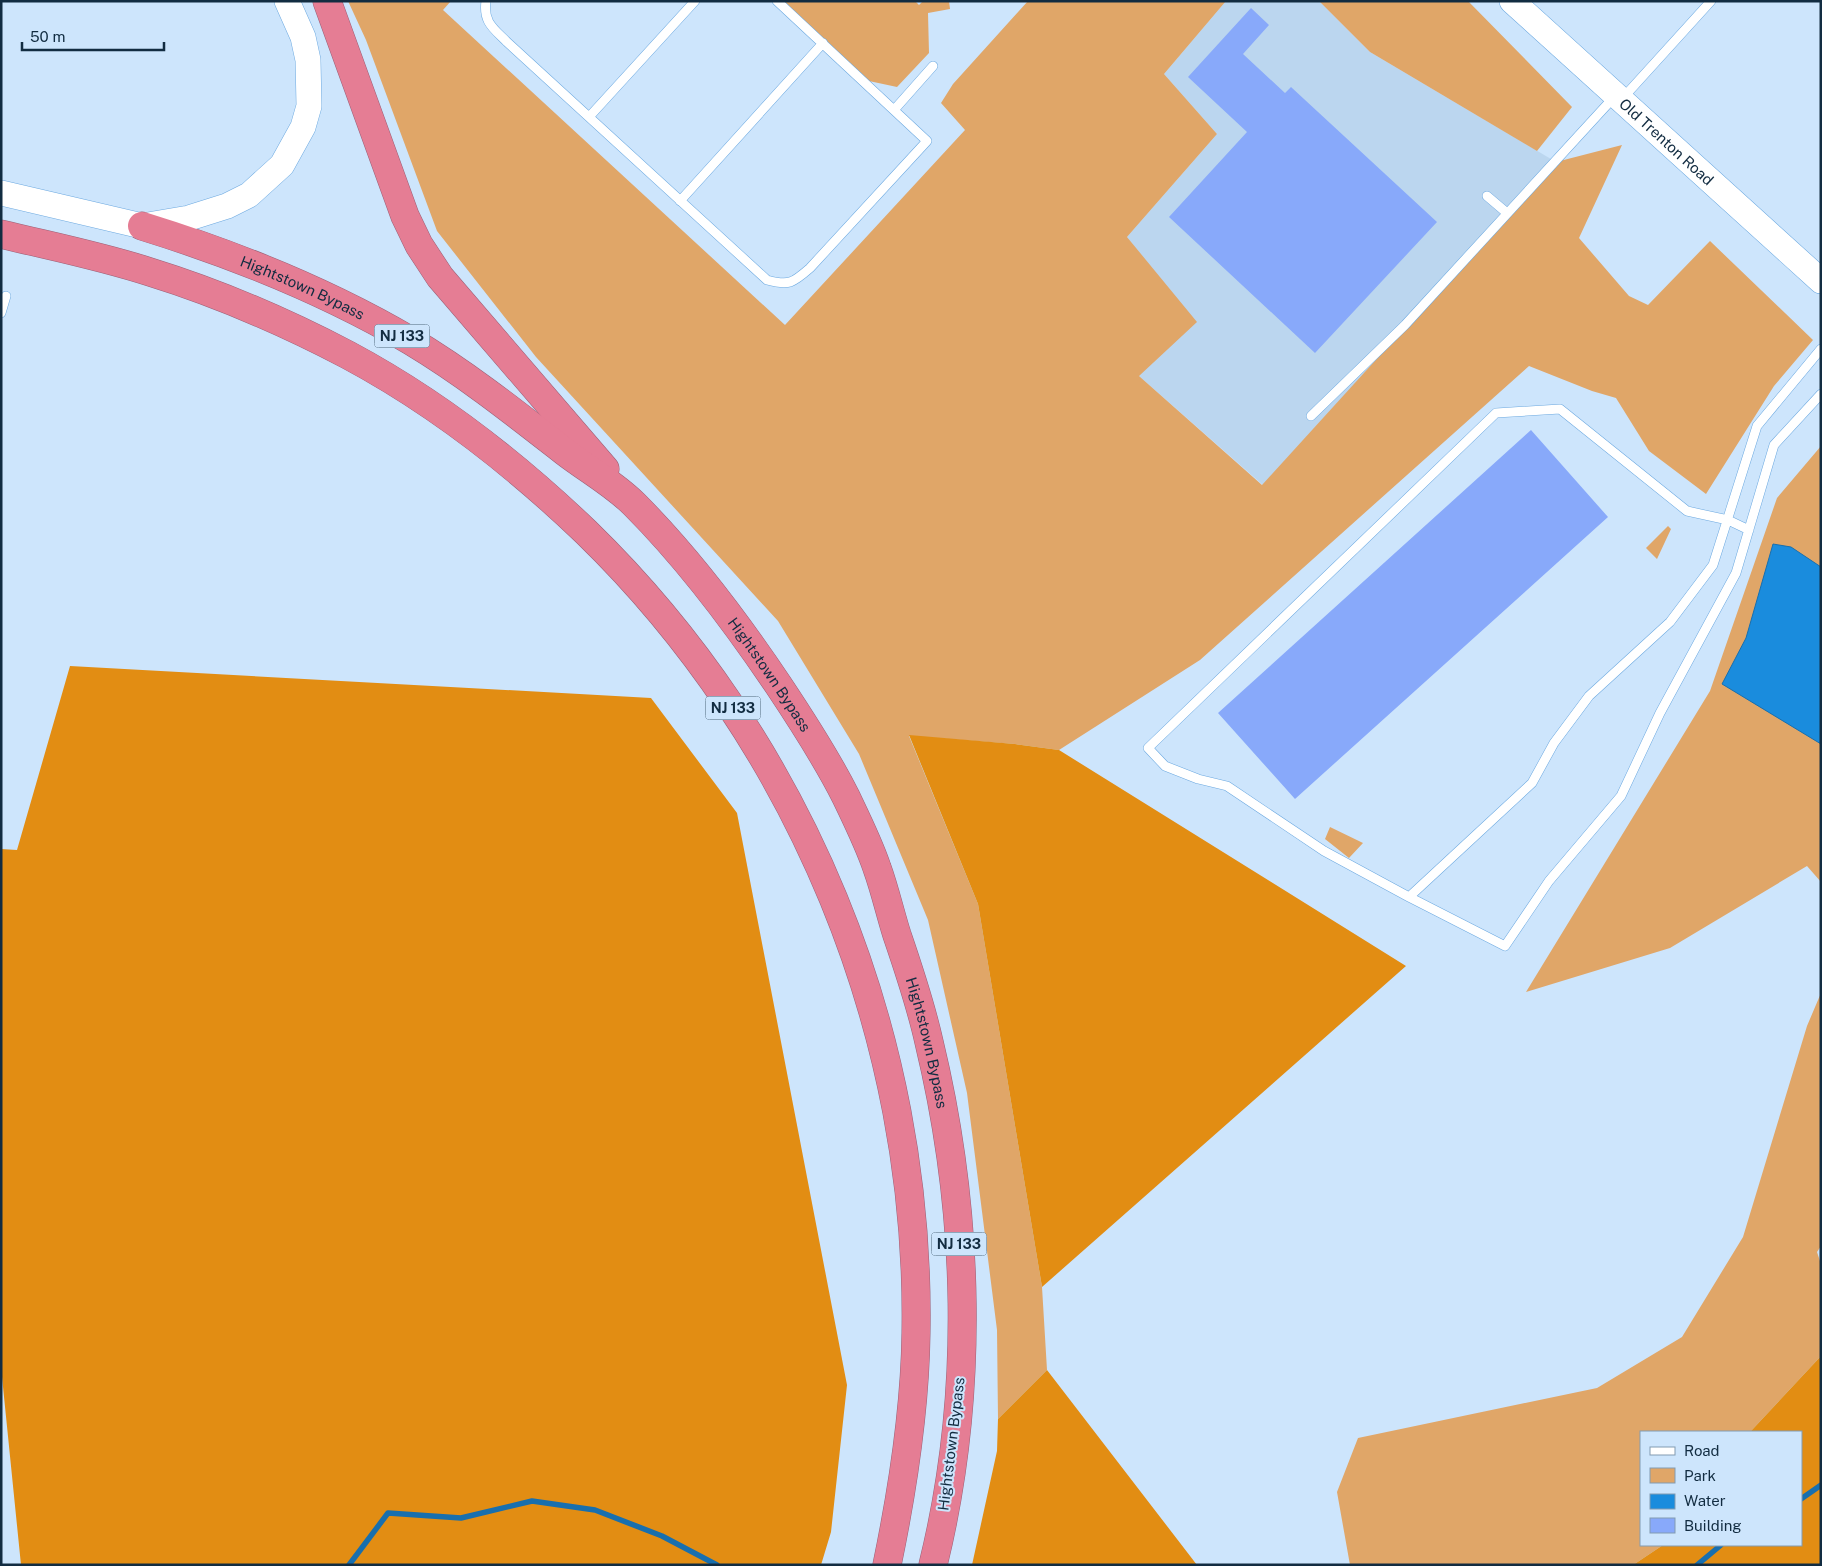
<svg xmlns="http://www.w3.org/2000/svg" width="1822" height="1566" viewBox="0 0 1822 1566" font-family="'Public Sans',sans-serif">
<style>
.built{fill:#bbd6ef}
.green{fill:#e0a668}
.forest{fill:#e28d13}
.water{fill:#1a8cdd;stroke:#186fae}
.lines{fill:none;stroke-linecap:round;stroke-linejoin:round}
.stream{stroke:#186fae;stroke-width:5.5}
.building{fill:#88a9fa}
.lane-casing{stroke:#6ca9e0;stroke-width:10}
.secondary-casing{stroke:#6ca9e0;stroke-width:26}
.highway-casing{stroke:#9b6177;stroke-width:29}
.lane{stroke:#fff;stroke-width:9}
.secondary{stroke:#fff;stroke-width:25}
.highway{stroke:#e57d94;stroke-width:28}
.labels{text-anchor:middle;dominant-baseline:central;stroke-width:4;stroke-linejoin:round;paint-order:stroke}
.shield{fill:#cde5fc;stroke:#4a6479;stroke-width:1}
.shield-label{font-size:14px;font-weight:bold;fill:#122c41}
.street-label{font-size:15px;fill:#122c41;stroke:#cde5fc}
</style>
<rect width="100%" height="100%" fill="#cde5fc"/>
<path class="built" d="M1226,1H1319L1370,52L1556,162L1263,485L1139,376L1151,268L1127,237L1217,134L1164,74Z"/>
<path class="green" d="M348,1H451L443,10L785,325L965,130L941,103L953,84L1028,1H1226L1164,74L1217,134L1127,237L1197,322L1139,376L1262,485L1556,162L1622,145L1579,238L1629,296L1648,305L1710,241L1813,340L1774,386L1706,494L1649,451L1616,398L1592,391L1529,366L1200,660L1059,750L1015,744L909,736L978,904L1042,1287L1047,1370L998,1419L997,1330L967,1093L928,920L859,754L778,621L536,357L437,231L366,40Z
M777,1H915L919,5L923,1H949L950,9L928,13L929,53L897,87L869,81Z
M1319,1H1468L1572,107L1537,151L1370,52Z
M1821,446V882L1807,866L1670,948L1526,992L1710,691L1777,498Z
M1668,526L1671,529L1657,559L1646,548Z
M1330,827L1363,843L1349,858L1325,839Z
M1821,993V1246L1817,1252L1821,1264V1356L1750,1432H1641V1545H1663L1633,1565H1350L1337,1492L1358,1438L1597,1388L1682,1337L1743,1237L1807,1026Z"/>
<path class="forest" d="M70,666L651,698L737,813L847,1385L831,1532L821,1565H21L1,1367V849L17,850Z
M909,735L1015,744L1059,750L1406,966L1042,1287L978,904Z
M1821,1356V1565H1633L1663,1545H1801V1432H1750Z
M1047,1370L1197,1565H972L997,1451L998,1419Z"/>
<path class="water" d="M1773,544L1791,547L1821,567V744L1722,684L1746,638Z"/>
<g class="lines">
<path class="stream" d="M1801,1499L1821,1485
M349,1565L388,1513L461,1518L532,1501L595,1510L662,1536L717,1565
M1697,1565L1721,1545"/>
</g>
<path class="building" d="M1251,8L1269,25L1243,54L1285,93L1291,87L1437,222L1315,353L1169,217L1247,132L1188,77Z
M1531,430L1608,517L1295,799L1218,713Z"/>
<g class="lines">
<defs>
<path id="lane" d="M486,1C483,22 493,28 507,42L767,280C789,286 793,283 810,268L927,141L777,1
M1622,99L1711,1
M894,110L933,66
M589,117L695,1
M1487,196L1507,213
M680,201L823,43
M1,313L6,296
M1821,349L1757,426L1713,565L1670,622L1589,696L1554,743L1532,783L1409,897L1505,946L1549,881L1621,796L1660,713L1736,573L1774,445L1821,394
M1311,416L1405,325L1615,96
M1409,897L1324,851L1227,786L1198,779L1165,766L1148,748L1496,413L1560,409L1687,511L1728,520L1749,530"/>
<g id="secondary">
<path id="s1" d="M1512,1L1821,281"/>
<path d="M1,193L142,226L189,218L227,206L249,195L282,165L303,127L309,106L308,60L303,37L287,1"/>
</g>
<g id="highway">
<path d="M327,1L405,216L419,245L440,277L605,469"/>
<path id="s2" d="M142,226C236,255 326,291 411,341C466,374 515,413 565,452C587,469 614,484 634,504C689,559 736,622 779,686C803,722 827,759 846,797C857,820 869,844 877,868C885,890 890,913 897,935C909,970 921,1006 929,1042C970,1212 975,1395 933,1565"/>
<path d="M1,234C50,246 101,256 150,272C218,293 285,322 348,355C436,402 515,464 586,532C801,741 921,1034 916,1333C915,1411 903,1488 887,1565"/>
</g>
</defs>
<use href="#lane" class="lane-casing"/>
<use href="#secondary" class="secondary-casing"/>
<use href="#highway" class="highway-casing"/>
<use href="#lane" class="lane"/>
<use href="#secondary" class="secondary"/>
<use href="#highway" class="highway"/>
</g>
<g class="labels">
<g class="shield">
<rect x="374.5" y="324.5" width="55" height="23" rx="4"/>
<rect x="705.5" y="696.5" width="55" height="23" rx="4"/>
<rect x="931.5" y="1232.5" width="55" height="23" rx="4"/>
</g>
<g class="shield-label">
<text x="402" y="336">NJ 133</text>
<text x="733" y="708">NJ 133</text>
<text x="959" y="1244">NJ 133</text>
</g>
<g class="street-label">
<text stroke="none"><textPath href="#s1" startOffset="209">Old Trenton Road</textPath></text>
<text stroke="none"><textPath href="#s2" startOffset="172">Hightstown Bypass</textPath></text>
<text stroke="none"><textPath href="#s2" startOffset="788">Hightstown Bypass</textPath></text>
<text stroke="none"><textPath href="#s2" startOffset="1192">Hightstown Bypass</textPath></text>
<text transform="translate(951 1444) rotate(-83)">Hightstown Bypass</text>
</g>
</g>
<rect width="1822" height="1566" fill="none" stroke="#122c41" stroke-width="5"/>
<rect x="1640" y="1431" width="162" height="115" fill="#cde5fc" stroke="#829bb1"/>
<rect x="1650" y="1447" width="25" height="8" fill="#ffffff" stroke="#829bb1"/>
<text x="1684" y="1456" font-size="15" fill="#122c41">Road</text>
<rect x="1650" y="1468" width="25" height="15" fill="#e0a668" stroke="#829bb1"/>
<text x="1684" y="1481" font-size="15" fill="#122c41">Park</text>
<rect x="1650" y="1494" width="25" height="15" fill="#1a8cdd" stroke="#829bb1"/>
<text x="1684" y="1506" font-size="15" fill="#122c41">Water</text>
<rect x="1650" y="1518" width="25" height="15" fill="#88a9fa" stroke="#829bb1"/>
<text x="1684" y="1531" font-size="15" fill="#122c41">Building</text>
<path d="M22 42v8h142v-8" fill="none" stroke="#122c41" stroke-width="2.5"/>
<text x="30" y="42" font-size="15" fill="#122c41" stroke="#cde5fc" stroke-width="4" paint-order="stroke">50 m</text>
</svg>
